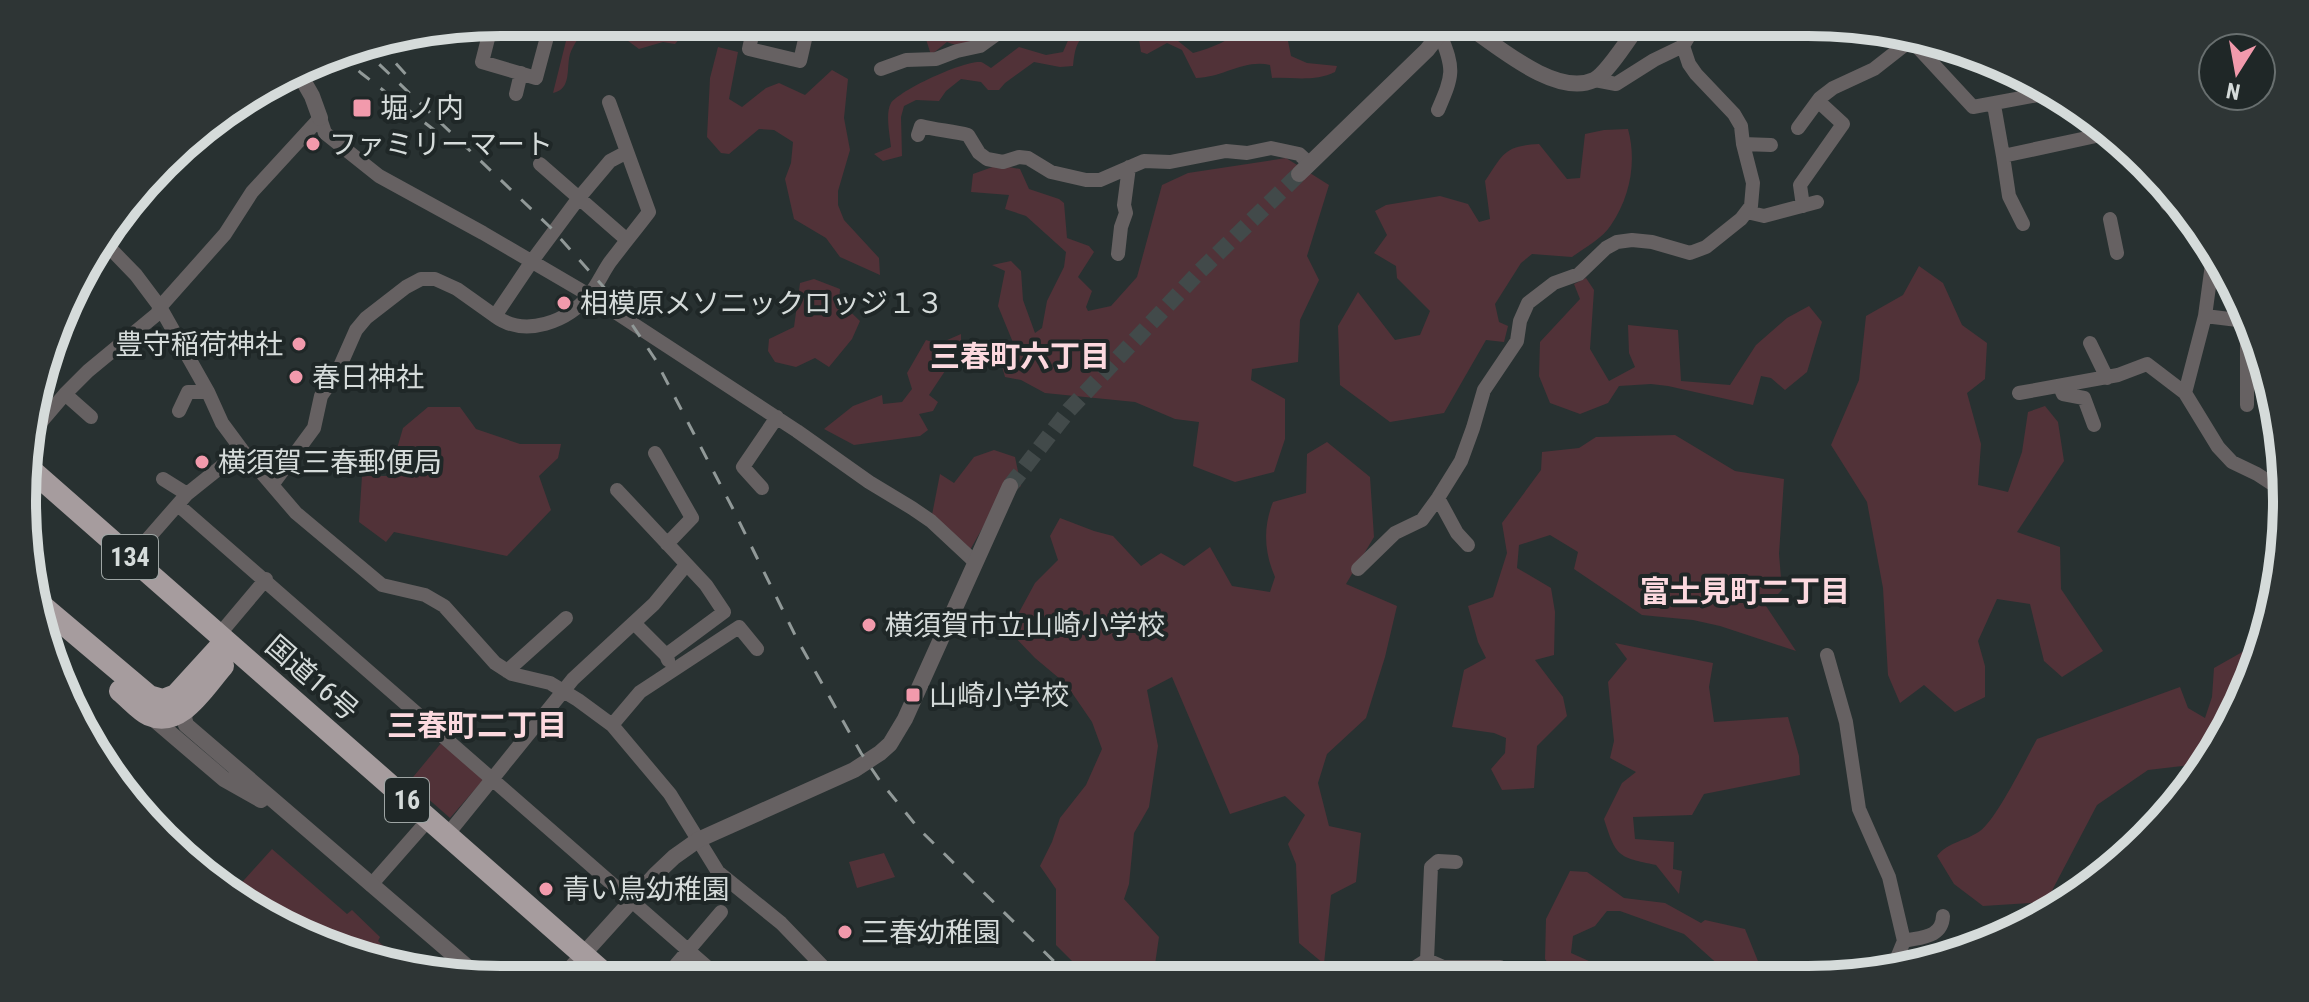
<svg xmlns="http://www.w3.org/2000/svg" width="2309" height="1002" viewBox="0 0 2309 1002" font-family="'Roboto Condensed','Noto Sans JP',sans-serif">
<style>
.green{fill:#513238}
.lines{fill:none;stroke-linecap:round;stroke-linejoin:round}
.tertiary-tunnel{stroke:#424a4a;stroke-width:16;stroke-dasharray:16 8;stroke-linecap:butt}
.minor{stroke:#666162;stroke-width:14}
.tertiary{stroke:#666162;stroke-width:16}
.trunk{stroke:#a69c9e;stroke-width:22}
.rail{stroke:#919998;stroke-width:3;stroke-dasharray:14 14;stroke-linecap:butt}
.poi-dot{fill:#f29aac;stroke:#1f2727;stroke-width:3}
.labels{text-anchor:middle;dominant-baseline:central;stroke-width:8;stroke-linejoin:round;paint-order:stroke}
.shield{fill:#1f2727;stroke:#9ea5a4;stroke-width:2}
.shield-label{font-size:26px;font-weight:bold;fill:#d5dbda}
.poi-label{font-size:28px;fill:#d5dbda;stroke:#1f2727;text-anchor:start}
.street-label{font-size:28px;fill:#d5dbda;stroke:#1f2727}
.neighbourhood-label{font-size:30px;font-weight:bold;fill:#fcd9df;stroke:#1f2727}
.rim{fill:none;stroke:#d5dbda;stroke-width:10}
</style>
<rect width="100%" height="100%" fill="#283131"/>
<path class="green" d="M578,22H638L652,27L664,26L676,22H694L675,44L663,42L639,49L612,29L587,26C581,34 573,45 570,54C566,69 572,89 553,93L568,33L571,26Z
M933,22H1004C986,37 971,52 947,42L931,55L925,36Z
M1076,22H1106C1081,36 1076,37 1073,66L1060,67L1034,62L1005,83L999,90H988L981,82L961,79L946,91L939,101L916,100L904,106L901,117L902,156L883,161L874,154L891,147C890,136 885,113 891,103C900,90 964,60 981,62C982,62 990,67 991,68L1019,47L1046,55L1063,52Z
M1130,22L1157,24L1193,53C1212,48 1230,40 1245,28H1260L1288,41L1291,56L1307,63L1337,66L1335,72C1315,82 1293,77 1272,78L1270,65C1244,59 1222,78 1196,78L1182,50L1167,43L1147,54L1141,52L1138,33Z
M718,47L738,52L729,99L742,107L766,88L779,83L805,95L832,70L848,79L844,118L850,150L838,191V205L844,220L879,258L880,275L840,257L826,238L794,219L785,179L791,163L793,142L774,130L759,129L729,154L721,153L707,137L710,78Z
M1628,129C1637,162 1630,197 1611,225C1603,238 1584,248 1572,257L1532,254L1521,263L1495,304L1499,322L1508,326L1504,342L1486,340L1444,413L1390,422L1340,385L1338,326L1358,292L1395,340L1420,335L1430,311L1397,278L1396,266L1374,253L1387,235L1375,211L1386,205L1440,196L1468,204L1479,222L1490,219L1485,181C1504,153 1504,146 1539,144L1567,179L1580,178L1585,134L1604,130Z
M1286,158L1329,185L1307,256L1319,280L1300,320L1298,362L1252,369L1251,380L1285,399V439L1274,472L1235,482L1193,466L1199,422L1175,419L1135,402L1045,393L1021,380L1005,377L1000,359L1014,345L998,306L1005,271L992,265L1011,261L1021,271L1023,300L1035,333L1042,328L1047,301L1064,267L1066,252L1026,216L1005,209L1009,195L971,192L973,174L998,165L1020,169L1029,189L1059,199L1064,203L1067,238L1089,246L1094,252L1078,277L1092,291L1086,307L1088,311L1111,306L1137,277L1162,185L1188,173Z
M1919,266L1943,283L1962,325L1987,343L1985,379L1967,393L1981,444L1978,485L2008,492L2022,452L2028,412L2045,406L2058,422L2064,461L2017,532L2060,547L2061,589L2103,651L2062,677L2044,661L2030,604L1997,599L1978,641L1985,666V697L1955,712L1924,685L1900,703L1888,675L1883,588L1867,502L1831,445L1859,380L1866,316L1903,295Z
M1586,278L1594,290L1590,349L1609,381L1635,367L1629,353L1628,325L1678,330L1681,381L1730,385L1756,345L1787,318L1809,306L1822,322L1807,372L1785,390L1771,378L1761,376L1753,405L1668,386L1651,384L1619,386L1608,403L1580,414L1550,403L1539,376L1540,342L1580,299L1574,284Z
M814,279L840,289L839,301L860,321L852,339L829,367L815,358L796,367L775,362L768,351L769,339L794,327L800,283Z
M961,334V347L929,395L938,402L933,411L919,414L928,430L920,436L854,445L824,429L853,406L882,395L883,404L902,402L912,389L907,373L926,340L938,344Z
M428,407H460L476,429L520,444H561L558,458L539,476L551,510L507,556L394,532L386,542L359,522L362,476H389L403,428Z
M1675,435L1735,471L1784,479L1779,554L1782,590L1766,606L1796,651L1720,626L1693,620L1642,615L1574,569L1578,552L1550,535L1519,545L1517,568L1551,588L1555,612L1554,655L1535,660L1563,697L1567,716L1537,746L1534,788L1502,790L1491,769L1505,753L1506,738L1494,733L1452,727L1464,670L1486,658L1478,642L1468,606L1493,597L1507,553L1502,523L1541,470L1542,452L1579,448L1596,437Z
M1327,442L1370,477L1374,537L1346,584L1397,606L1385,657L1366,718L1327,754L1318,783L1329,826L1361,833L1356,882L1331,895L1324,964L1299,943L1296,864L1288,844L1305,815L1285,796L1230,814L1172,677L1147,690L1158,746L1149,807L1134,833L1129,884L1124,899L1159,937L1153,978H1089L1056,945V889L1040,866L1052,842L1060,818L1086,785L1102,749L1092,722L1066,684L1035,658L1009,631L1035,583L1058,560L1050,536L1060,518L1094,531L1113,536L1141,566L1161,553L1184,566L1210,547L1232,586L1270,592L1275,577C1264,552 1263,527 1273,502L1306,493L1307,454Z
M994,450L1015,457L1021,486L991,513L970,550L932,515L940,474L954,483L974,457Z
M1615,643L1713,663L1709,687L1714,722L1788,717L1799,756L1800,775L1704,794L1692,815L1633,817L1635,839L1674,842L1673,869L1682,871L1679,894L1656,865C1618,857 1616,857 1604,819L1622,783L1636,772L1610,758L1614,741L1608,682L1627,659Z
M2244,651L2247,684L2208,763L2148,770L2097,805L2046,902L1983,906L1954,884L1937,856C1948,842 1966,841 1980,831C1996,820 2026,759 2037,739L2180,687L2188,708L2205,718L2212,697L2214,668Z
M442,742L484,779L450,818L409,782Z
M272,849L347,914L352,910L380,937L378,941L390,952L383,960L347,954L235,890Z
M884,853L895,877L857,888L849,862Z
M1570,871L1587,872L1624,898L1665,903L1701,923L1705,920L1745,929L1764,976H1731L1684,934L1620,911H1607L1595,926L1573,936L1571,953L1609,970L1612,977H1558L1545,959L1546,919Z"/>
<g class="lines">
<path class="tertiary-tunnel" d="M1010,486L1069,410L1199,272L1299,174"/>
<path class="minor" d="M755,22L749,49L800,61L809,22
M492,23L482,62L536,78L551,22
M881,69L906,60L936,59L957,51L980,46L1005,28L1014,26L1017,22
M1595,80L1616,84L1654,60L1683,46L1697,22
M516,94L521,73
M1994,105L2003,156L2096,136L2094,124
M1438,110C1453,75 1455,70 1440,34
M1798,128L1820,98L1833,88L1874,69L1911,40L1973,107L2043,94
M918,135L921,126C936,130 953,131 968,135L979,153L987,159L1003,162L1019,157L1028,158L1051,172L1086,180H1100L1144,161L1170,162L1226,151L1247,153L1271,148L1299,154L1310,164
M1743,144L1771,145
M2003,156L2009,196L2023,224
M540,164L627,240
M2167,204L2173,205
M1803,206L1800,185L1843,124L1818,101
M1747,212L1764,216L1817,202
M2110,219L2117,253
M103,241L136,275L160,307L208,392L222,423L242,450L296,513L382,585L425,595L444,606L495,663L512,674L550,683L578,700L612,725L670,794L718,872L781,923L835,979
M1118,254L1121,227L1126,213L1124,205L1129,167
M2213,257L2205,316L2185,393L2218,447L2232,462L2257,474L2283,491
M2211,277L2230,279
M495,316C525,338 568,322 590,294C598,284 603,272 610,262C623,245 636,229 649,212L609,102
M2205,316L2246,321
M2090,343L2107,378
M2060,387L2063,394L2084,398L2094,425
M2019,393L2118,375L2147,364L2185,393
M65,394L91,417
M2247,405V325
M179,411L188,392H208
M30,435L65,394L88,371L157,314L160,307L225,234L252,192L320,118L325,133L379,176L483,233L589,295L797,431L869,482L912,508L931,521L975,562
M655,453L692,518L667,544
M163,479L187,494
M272,485L314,428L321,396L337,373L356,330L366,318L406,287L421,279H435L457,289L495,316L532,261L578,199L610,161L627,152
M762,488L743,467L777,417
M617,490L706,585L724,612L666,655
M1438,498L1457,533L1468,545
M178,505L721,979
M131,558L187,494L242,450
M1358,569L1395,533L1422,520L1438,498L1461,461L1473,428L1484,390L1517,341L1520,321L1528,303L1554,283L1579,274L1606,248L1617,242L1632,240L1652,242L1690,253L1706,247L1741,219L1751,206L1753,183L1743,144L1741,126L1734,114L1696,74L1689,64L1683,46
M2271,585L2269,577L2276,545
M634,623L666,655L668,660
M218,636L266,579
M1827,655L1846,722L1859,809L1889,877L1904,941L1892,970
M507,671L566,618
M612,725L640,692L739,627L757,649
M447,835L573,679L654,604L686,565
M371,885L429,819
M1904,941C1921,937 1942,938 1943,916
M1427,960L1431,867L1438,861L1456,862
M1427,960L1443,967H1500
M1408,977L1411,970L1427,960
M663,980L721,912"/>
<path class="tertiary" d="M1462,22C1494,43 1555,98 1594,80C1607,74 1631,35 1641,22
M300,75L312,96L320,118
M1299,174L1427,50L1449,22
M187,707L184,718L186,725L478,976
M149,715L224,779L261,800
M560,980L655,875L674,857L698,840L854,770L880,753L890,744L905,719L1010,486"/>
<path class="trunk" d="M29,468L612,980
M40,604L149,696L163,700L176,695L218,649L230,647
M120,691C129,698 139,710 149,715C181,729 205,686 223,666"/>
<path class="rail" d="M377,43L412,81
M359,45L550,227L617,302L655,359L732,507L797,639L861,753L880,781L919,829L1071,978
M338,52L361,73L438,133"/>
</g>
<g class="poi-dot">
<rect x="352" y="98" width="20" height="20" rx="4"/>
<circle cx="313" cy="144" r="8"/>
<circle cx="564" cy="303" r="8"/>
<circle cx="299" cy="344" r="8"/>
<circle cx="296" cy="377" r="8"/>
<circle cx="202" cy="462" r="8"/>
<circle cx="869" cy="625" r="8"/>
<rect x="905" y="687" width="16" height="16" rx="4"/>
<circle cx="546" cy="889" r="8"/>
<circle cx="845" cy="932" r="8"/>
</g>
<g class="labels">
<g class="shield">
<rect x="102" y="535" width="56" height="44" rx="6"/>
<rect x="385" y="778" width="44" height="44" rx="6"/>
</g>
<g class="shield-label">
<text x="130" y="557">134</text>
<text x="407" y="800">16</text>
</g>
<g class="poi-label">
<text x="380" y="108">堀ノ内</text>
<text x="329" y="144">ファミリーマート</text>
<text x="580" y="303">相模原メソニックロッジ１３</text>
<text x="283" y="344" text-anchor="end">豊守稲荷神社</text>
<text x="312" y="377">春日神社</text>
<text x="218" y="462">横須賀三春郵便局</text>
<text x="885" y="625">横須賀市立山崎小学校</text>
<text x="929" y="695">山崎小学校</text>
<text x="562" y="889">青い鳥幼稚園</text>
<text x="861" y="932">三春幼稚園</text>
</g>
<g class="street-label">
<text transform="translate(312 678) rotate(41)">国道16号</text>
</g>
<g class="neighbourhood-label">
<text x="1020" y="356">三春町六丁目</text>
<text x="1745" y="591">富士見町二丁目</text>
<text x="477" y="725">三春町二丁目</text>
</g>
</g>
<path d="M0 0H2309V1002H0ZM501 36H1808A465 465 0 0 1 2273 501V501A465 465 0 0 1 1808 966H501A465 465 0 0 1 36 501V501A465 465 0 0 1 501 36Z" fill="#2e3535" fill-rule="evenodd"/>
<path class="rim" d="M501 36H1808A465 465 0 0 1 2273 501V501A465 465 0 0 1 1808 966H501A465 465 0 0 1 36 501V501A465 465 0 0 1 501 36Z"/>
<g transform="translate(2237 72) rotate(191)"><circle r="38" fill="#1f2727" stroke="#686f6f" stroke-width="2"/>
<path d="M0-6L14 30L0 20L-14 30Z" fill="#f29aac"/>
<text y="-12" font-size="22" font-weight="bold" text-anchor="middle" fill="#d5dbda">N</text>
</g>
</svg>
